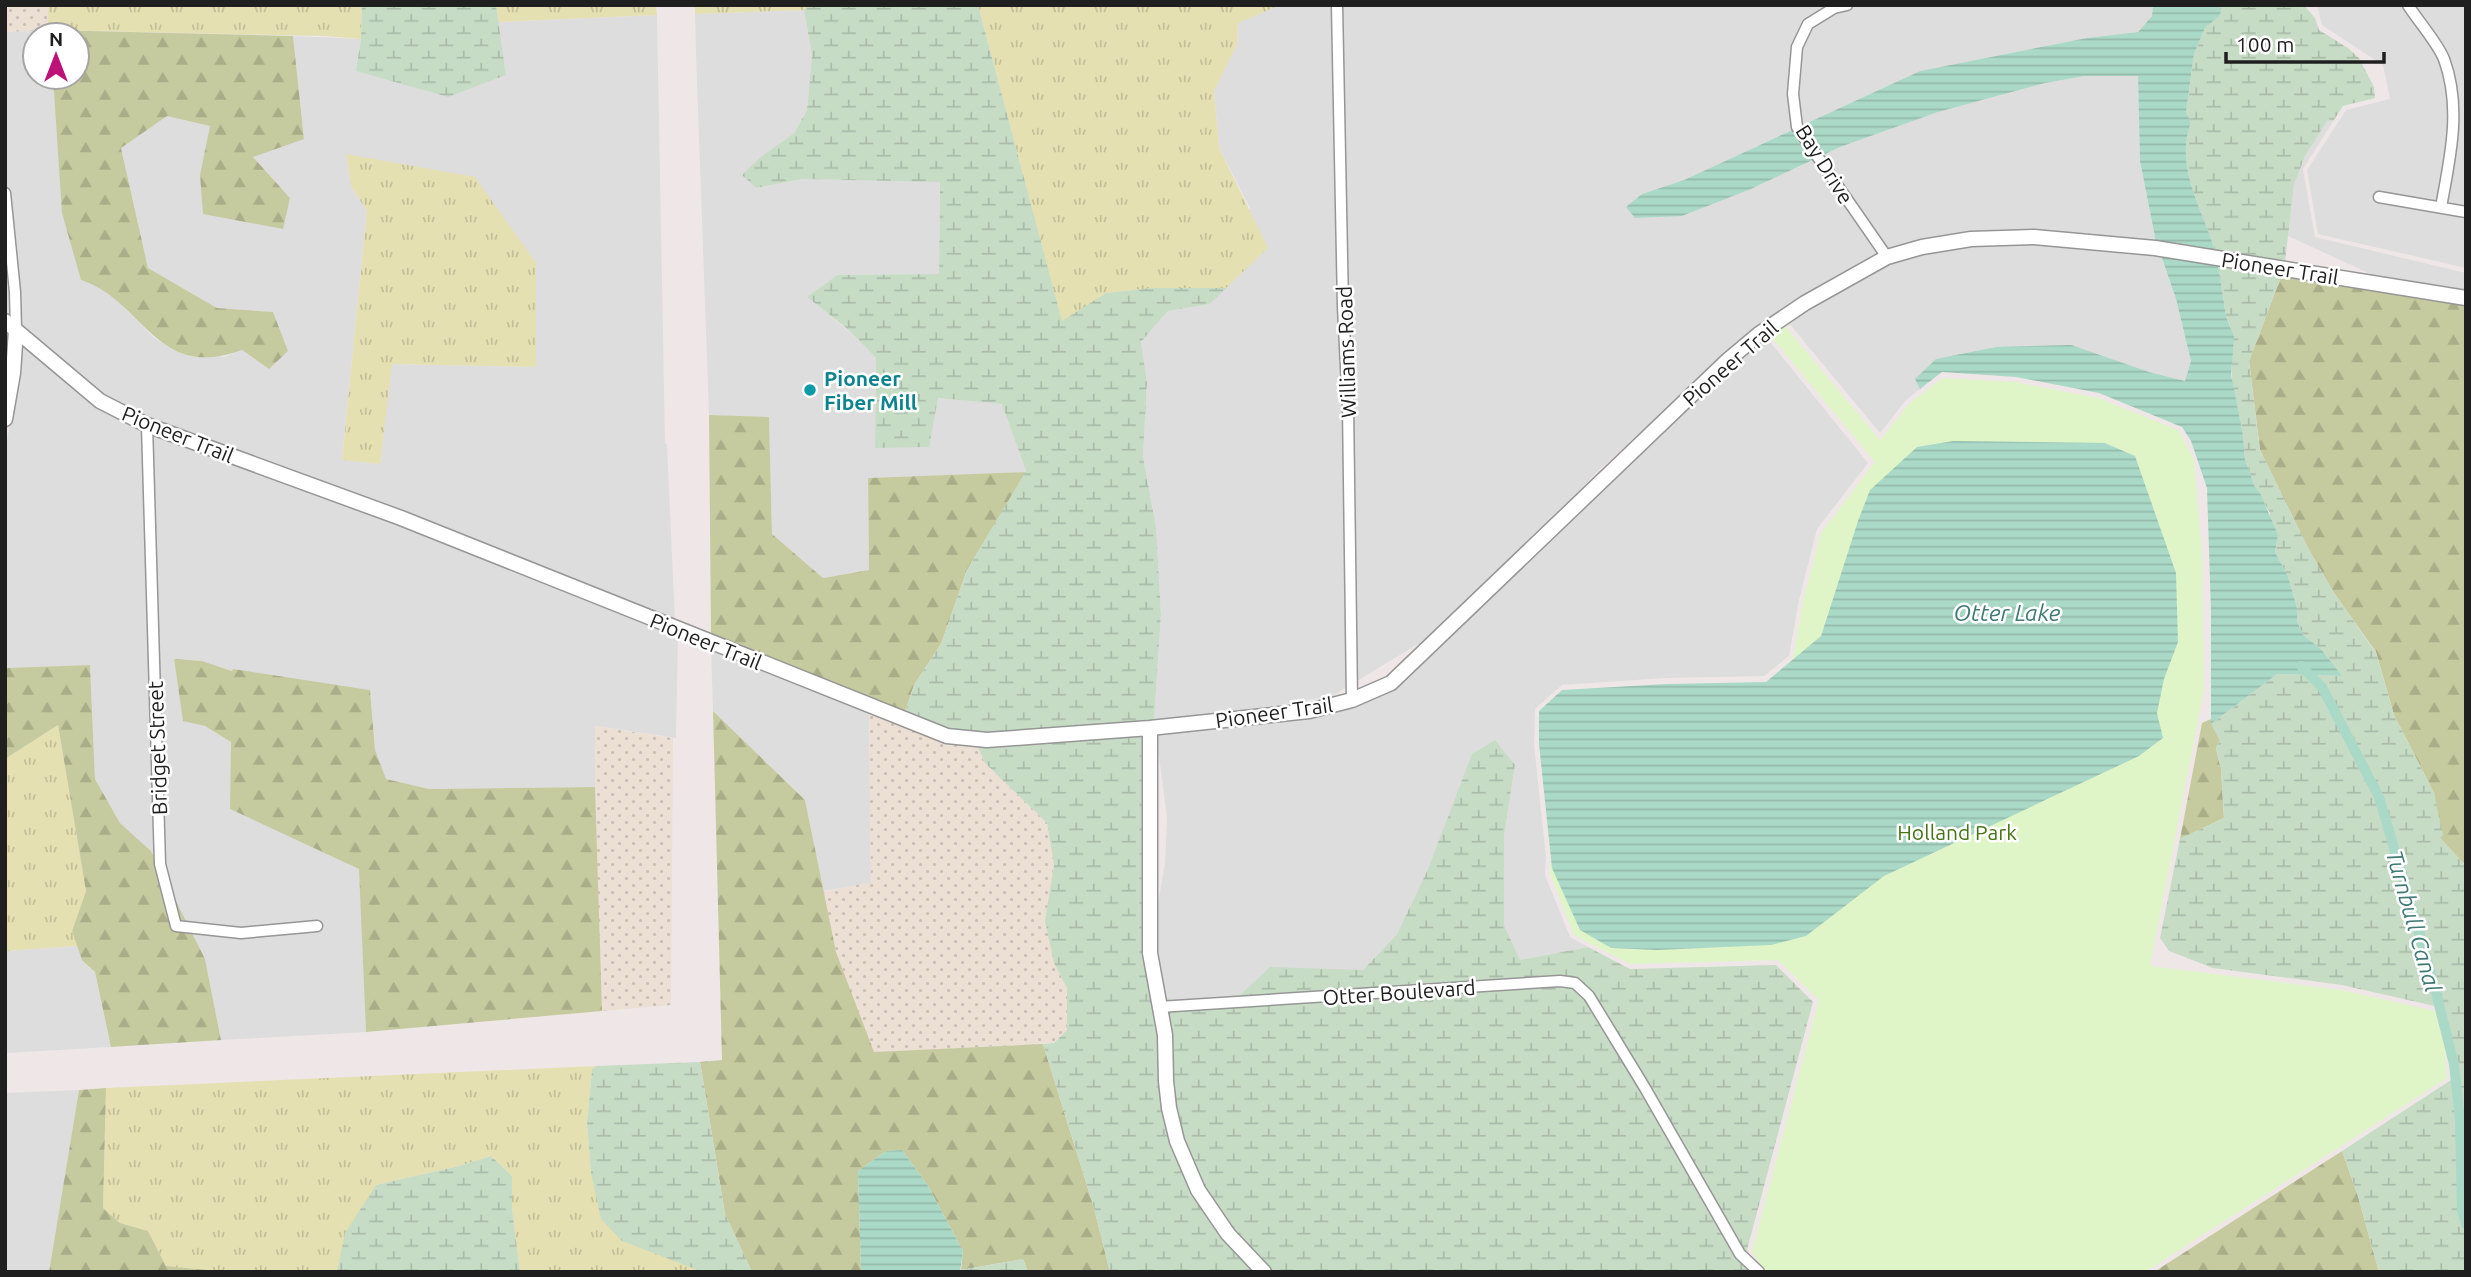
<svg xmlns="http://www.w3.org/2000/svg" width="2471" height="1277" viewBox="0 0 2471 1277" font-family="Ubuntu,sans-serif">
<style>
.residential{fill:#ddd;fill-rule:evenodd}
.farmland{fill:url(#farmland-dots)}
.grass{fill:url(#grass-tufts)}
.forest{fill:url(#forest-firs)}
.wetland{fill:url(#wetland-marsh)}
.park{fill:#dff5c8}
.water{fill:url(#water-rules)}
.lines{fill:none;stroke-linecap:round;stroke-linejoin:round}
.canal{stroke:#abd9c8;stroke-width:10}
.minor-casing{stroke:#969696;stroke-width:13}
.tertiary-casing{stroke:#969696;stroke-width:17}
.minor{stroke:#fff;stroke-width:10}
.tertiary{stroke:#fff;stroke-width:14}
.culture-dot{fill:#0f9aa8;stroke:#fff;stroke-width:2.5}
.labels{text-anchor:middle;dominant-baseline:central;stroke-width:5;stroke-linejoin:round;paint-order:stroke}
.street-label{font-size:21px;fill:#1f1f1f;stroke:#fff}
.culture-label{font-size:21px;font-weight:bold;fill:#0d838f;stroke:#fff;text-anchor:start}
.park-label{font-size:21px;fill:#477516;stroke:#fff}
.water-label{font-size:23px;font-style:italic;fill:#407a74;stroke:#fff}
</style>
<defs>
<pattern id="farmland-dots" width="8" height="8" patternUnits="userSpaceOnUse" patternTransform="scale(1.75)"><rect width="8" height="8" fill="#ecdfd4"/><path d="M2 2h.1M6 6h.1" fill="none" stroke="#cabfb6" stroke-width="1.8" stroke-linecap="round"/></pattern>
<pattern id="grass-tufts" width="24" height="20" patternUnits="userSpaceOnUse" patternTransform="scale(1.75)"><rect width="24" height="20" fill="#e4e0b2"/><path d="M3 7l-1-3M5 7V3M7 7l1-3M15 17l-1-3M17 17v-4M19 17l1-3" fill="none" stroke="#c3c099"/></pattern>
<pattern id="forest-firs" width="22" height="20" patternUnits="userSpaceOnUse" patternTransform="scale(1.75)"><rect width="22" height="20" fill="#c6cb9f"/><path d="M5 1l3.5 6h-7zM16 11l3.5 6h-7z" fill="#aaae88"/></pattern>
<pattern id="wetland-marsh" width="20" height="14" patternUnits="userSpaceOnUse" patternTransform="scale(1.75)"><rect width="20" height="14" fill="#c7dcc5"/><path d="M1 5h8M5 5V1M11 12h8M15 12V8" fill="none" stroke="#aabca9"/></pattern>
<pattern id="water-rules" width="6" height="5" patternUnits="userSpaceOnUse" patternTransform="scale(1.75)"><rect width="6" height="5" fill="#abd9c8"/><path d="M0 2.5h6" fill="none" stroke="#93baab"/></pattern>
</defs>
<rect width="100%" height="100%" fill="#efe7e7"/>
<path class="residential" d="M1280,5H2153L2152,16L2138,32L2087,38L1920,71L1684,180L1642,194L1682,216L1751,189L1840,147L1938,112L2045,83L2085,76H2138L2140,161L2156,242L2034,230H2009L1970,233L1885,251L1810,293L1708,371L1600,469L1532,540L1433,635L1332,696L1237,712L1154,721L1161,614L1156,527L1143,455L1147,382L1141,342L1168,311L1210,304L1250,208L1219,148L1214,90L1237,44L1238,23Z
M2317,5H2466V268L2318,234L2307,170L2346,110L2390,99L2383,65L2322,25Z
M804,10L812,55L807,110L794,133L758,159L743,175L756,188L803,179L940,181L939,274L837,275L807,297L845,328L876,358L875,448L938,398L1003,404L1026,472L868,478L869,570L823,578L772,534L769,418L709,415L696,53L695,14Z
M657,15L665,443L667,444L675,622L149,419L103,395L21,327V324L5,314V32L48,30L49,35H35V77H53L81,280L99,286L114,297L153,337L165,345L224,357L242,350L269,369L273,312L217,308L148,268L121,148L167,115L211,126L200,175L290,198L253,157L304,138L293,36L361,39L357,71L506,75L498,22ZM346,154L536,367L391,364L380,464L342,459L367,211L351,186Z
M2334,120L2303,169L2315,237L2466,273V292L2379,278L2288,236L2294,185L2305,156L2327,121Z
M2034,243L2161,255L2176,299L2191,361L2185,381L2149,372L1996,347L1916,378L1920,389L1906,400L1880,433L1788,322L1888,263L1923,253L1972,245Z
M1766,337L1868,463L1817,529L1799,600L1789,656L1764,676L1665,678L1562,685L1535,709L1534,745L1546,857L1545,875L1570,937L1588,947L1520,960L1504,925V836L1515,765L1450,814L1428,869L1397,934L1363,970H1321L1236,999L1181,1003L1163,996L1155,952V920L1165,863L1167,818L1156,733L1393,689L1716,379Z
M20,341L97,406L116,418L145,431L400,524L678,636L676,738L596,726L595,787L429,789L385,779L375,750L370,690L233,671L202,661L174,659L183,720L205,726L232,742L230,809L360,869L366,1032L221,1040L205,959L151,851L120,823L95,779L90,665L5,668V453L18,374Z
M711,649L869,711L871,883L823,891L805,800L713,711Z
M78,946L82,959L95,972L111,1047L5,1053V951Z
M79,1090L49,1272H5V1093Z"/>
<path class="farmland" d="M5,5H48V30L5,32Z
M869,711L977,745L985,763L1047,823L1054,865L1052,883L1054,963L1067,987V1030L1054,1043L874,1053L836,952L823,892L871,882Z
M595,726L673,738L671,1005L602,1011L595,834Z"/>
<path class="grass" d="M48,5H362L361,39L325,36L48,30Z
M496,5H656L657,15L498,22Z
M695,5H809L804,10L695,14Z
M978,5H1280L1238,23L1237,44L1214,91L1219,148L1268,248L1226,288H1152L1106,293L1062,322Z
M346,154L475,177L536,263V367L392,364L380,464L342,460L367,211L351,186Z
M58,725L86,891L72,931L78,946L5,951V759Z
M596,1066L592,1069L587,1123L591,1173L666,1256L703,1272H520L512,1209V1176L491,1156L459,1166L376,1185L337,1272H227L166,1266L148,1231L120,1223L103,1208L106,1088Z"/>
<path class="forest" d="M48,30L293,36L304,139L253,157L290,198L283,229L203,214L200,175L210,126L167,116L121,148L148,268L217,308L273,312L288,351L269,369L242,350C155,382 144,300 81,280L62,213L53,77H77V35H49Z
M2282,274L2466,304V866L2440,838L2434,793L2394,715L2376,652L2334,593L2309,550L2260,450L2249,361Z
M709,415L769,417L772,534L823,578L869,570L868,478L1026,472L967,570L941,644L914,685L905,712L711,636Z
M174,659L202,661L232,671L233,669L370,690L375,750L386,779L429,789L595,787L602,1011L366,1032L359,869L230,809L231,742L205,726L183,721Z
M90,665L95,779L120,823L151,851L205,959L221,1040L111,1047L95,972L82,960L72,931L86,891L58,725L5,759V668Z
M713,711L805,800L836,952L874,1052L1043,1044L1094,1208L1110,1272H1028L1023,1259L961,1270L963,1251L928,1186L902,1150L886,1151L858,1171L861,1272H752L725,1214L700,1062L722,1060Z
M2211,719L2220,741L2216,748L2221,769L2224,818L2180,839L2202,723Z
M106,1088L103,1208L120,1223L148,1231L166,1266L227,1272H49L79,1090Z
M2342,1151L2358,1196L2379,1272H2154Z"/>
<path class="wetland" d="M362,5H496L506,75L448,97L356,71L361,39Z
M809,5H978L1062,321L1106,293L1152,288H1226L1210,304L1168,311L1141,342L1147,382L1143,456L1156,527L1161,614L1154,721L987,734L948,730L905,712L914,685L941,644L967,570L1026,471L1002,404L938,398L929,447L875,448L876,358L845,327L807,297L837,275L939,274L940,182L803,179L756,188L742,175L758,159L794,133L807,110L812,55L804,10Z
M2218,5H2304L2315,18L2319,30L2348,48L2359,58L2374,87L2375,98L2343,106L2334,120L2327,121L2305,156L2294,185L2285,262L2215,251C2203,210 2174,166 2191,123L2186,112L2194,54L2205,28L2221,12Z
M2218,264L2282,274L2249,361L2260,450L2309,550L2334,593L2376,653L2394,715L2434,793L2443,835L2440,838L2466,866V1272H2379L2358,1196L2342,1151L2451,1080L2449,1049L2439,1007L2342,985L2213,968L2169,951L2160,938L2180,839L2224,818L2221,769L2216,748L2220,741L2211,724L2277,674L2341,676L2321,649L2303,635L2297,621V608L2288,576L2275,552L2278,535L2270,520V513L2254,485L2245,459L2243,435L2232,388L2231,328L2226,316Z
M1145,734L1153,1002L1194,1194L1224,1238L1256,1272H1110L1094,1208L1043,1044L1054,1043L1067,1030V988L1054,963L1045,921L1054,865L1047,823L985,763L977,745Z
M1495,740L1515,765L1504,836V925L1520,960L1588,947L1630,969L1776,965L1813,1002L1747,1250L1760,1272H1272C1259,1257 1243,1244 1231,1229C1173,1155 1172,1085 1163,996L1181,1003L1236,999L1270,967L1363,970L1397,934L1428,869L1472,754Z
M700,1062L725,1214L752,1272H703L622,1241L601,1219L591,1173L587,1123L592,1069L596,1066Z
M491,1156L512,1176V1209L520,1272H337L345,1233L376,1185L459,1166Z
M1023,1259L1028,1272H960L961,1270Z"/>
<path class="park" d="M1784,325L1880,440L1909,404L1942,378L2015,382L2098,398L2178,430L2194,460L2202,553L2204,689L2150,966L2341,990L2435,1011L2445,1049L2447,1078L2145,1272H1766L1752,1252L1819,1000L1778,960L1630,964L1574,935L1550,874L1561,711L1786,699L1803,601L1821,533L1875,462L1770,335Z"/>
<path class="water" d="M2153,5H2218L2221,12L2219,16L2205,28L2194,54L2186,112L2191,123C2174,166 2203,210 2215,251L2156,242L2140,161L2138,76H2085L2045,83L1938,112L1840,147L1751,189L1682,216L1635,218L1626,207L1642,194L1684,180L1920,71L2087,38L2138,32L2152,16Z
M2161,255L2218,264L2226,316L2234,337L2231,375L2243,435L2245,459L2254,485L2261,495L2278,535L2275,552L2288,576L2297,608V621L2303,635L2321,649L2342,676L2277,674L2211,724V612L2207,488L2191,441L2182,427L2099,393L2016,377L1942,372L1920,389L1915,379L1936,359L1996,347L2071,345L2149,372L2185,381L2191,361L2176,299Z
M1953,441L2105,443L2135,456L2176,573L2178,642L2164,679L2157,713L2163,738L2139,756L1884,876L1806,936L1771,945L1657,950L1611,948L1580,930L1552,868L1539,744V711L1562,690L1666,684L1766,682L1821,636L1858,521L1870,490L1917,447Z
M902,1150L928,1186L963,1251L960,1272H861L858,1171L886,1151Z"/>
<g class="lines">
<path class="canal" d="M2301,666L2322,687L2379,797L2432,977L2454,1064L2460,1120L2462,1210L2466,1224"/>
<defs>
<path id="minor" d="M1337,5L1343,307L1348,406L1352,700
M1847,5L1834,8L1808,24L1797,47L1793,94L1797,127L1887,257
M2408,5C2418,21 2437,42 2444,59C2462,108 2450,158 2441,207
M5,193L15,292L16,330
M2379,197L2466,212
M147,425L160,864L176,926L241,933L317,926
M1159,1007L1560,981L1575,983L1589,996L1645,1088L1740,1254L1759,1272"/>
<path id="tertiary" d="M5,321L100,401L147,425L401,518L947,736L987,740L1150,728L1309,711L1352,700L1391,683L1728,360L1759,334L1805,303L1887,257L1922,247L1971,239L2034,237L2155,248L2466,298
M5,419L13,373L16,330
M1150,728V953L1165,1035L1166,1081L1169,1108L1177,1141L1198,1190L1228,1234L1264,1272"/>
</defs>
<use href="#minor" class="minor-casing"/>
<use href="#tertiary" class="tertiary-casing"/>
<use href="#minor" class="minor"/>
<use href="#tertiary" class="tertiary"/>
</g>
<circle class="culture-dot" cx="810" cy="390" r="7"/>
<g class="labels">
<g class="street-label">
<text transform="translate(1825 164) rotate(58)">Bay Drive</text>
<text transform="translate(2280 268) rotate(9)">Pioneer Trail</text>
<text transform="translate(1346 352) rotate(-92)">Williams Road</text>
<text transform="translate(1730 363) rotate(-41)">Pioneer Trail</text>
<text transform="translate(178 434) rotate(22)">Pioneer Trail</text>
<text transform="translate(706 641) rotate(22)">Pioneer Trail</text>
<text transform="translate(1274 712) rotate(-8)">Pioneer Trail</text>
<text transform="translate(157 748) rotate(-92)">Bridget Street</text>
<text transform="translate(1399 992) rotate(-4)">Otter Boulevard</text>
</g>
<g class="culture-label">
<text x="824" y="378">Pioneer<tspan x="824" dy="24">Fiber Mill</tspan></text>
</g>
<g class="park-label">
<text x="1957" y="832">Holland Park</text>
</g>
<g class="water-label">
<text x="2007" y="612">Otter Lake</text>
<text transform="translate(2414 921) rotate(74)">Turnbull Canal</text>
</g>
</g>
<rect width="2471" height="1277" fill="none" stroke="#1f1f1f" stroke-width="14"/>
<g transform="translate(56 56)"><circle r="33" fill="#ffffff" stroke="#a5a5a5" stroke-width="2"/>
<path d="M0-5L12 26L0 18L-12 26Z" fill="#bd1278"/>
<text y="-10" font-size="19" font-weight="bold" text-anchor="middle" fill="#1f1f1f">N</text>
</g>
<path d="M2226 52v10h158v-10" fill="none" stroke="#1f1f1f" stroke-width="3.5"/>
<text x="2236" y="52" font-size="21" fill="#1f1f1f" stroke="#ffffff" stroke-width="5" paint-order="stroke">100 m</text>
</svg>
